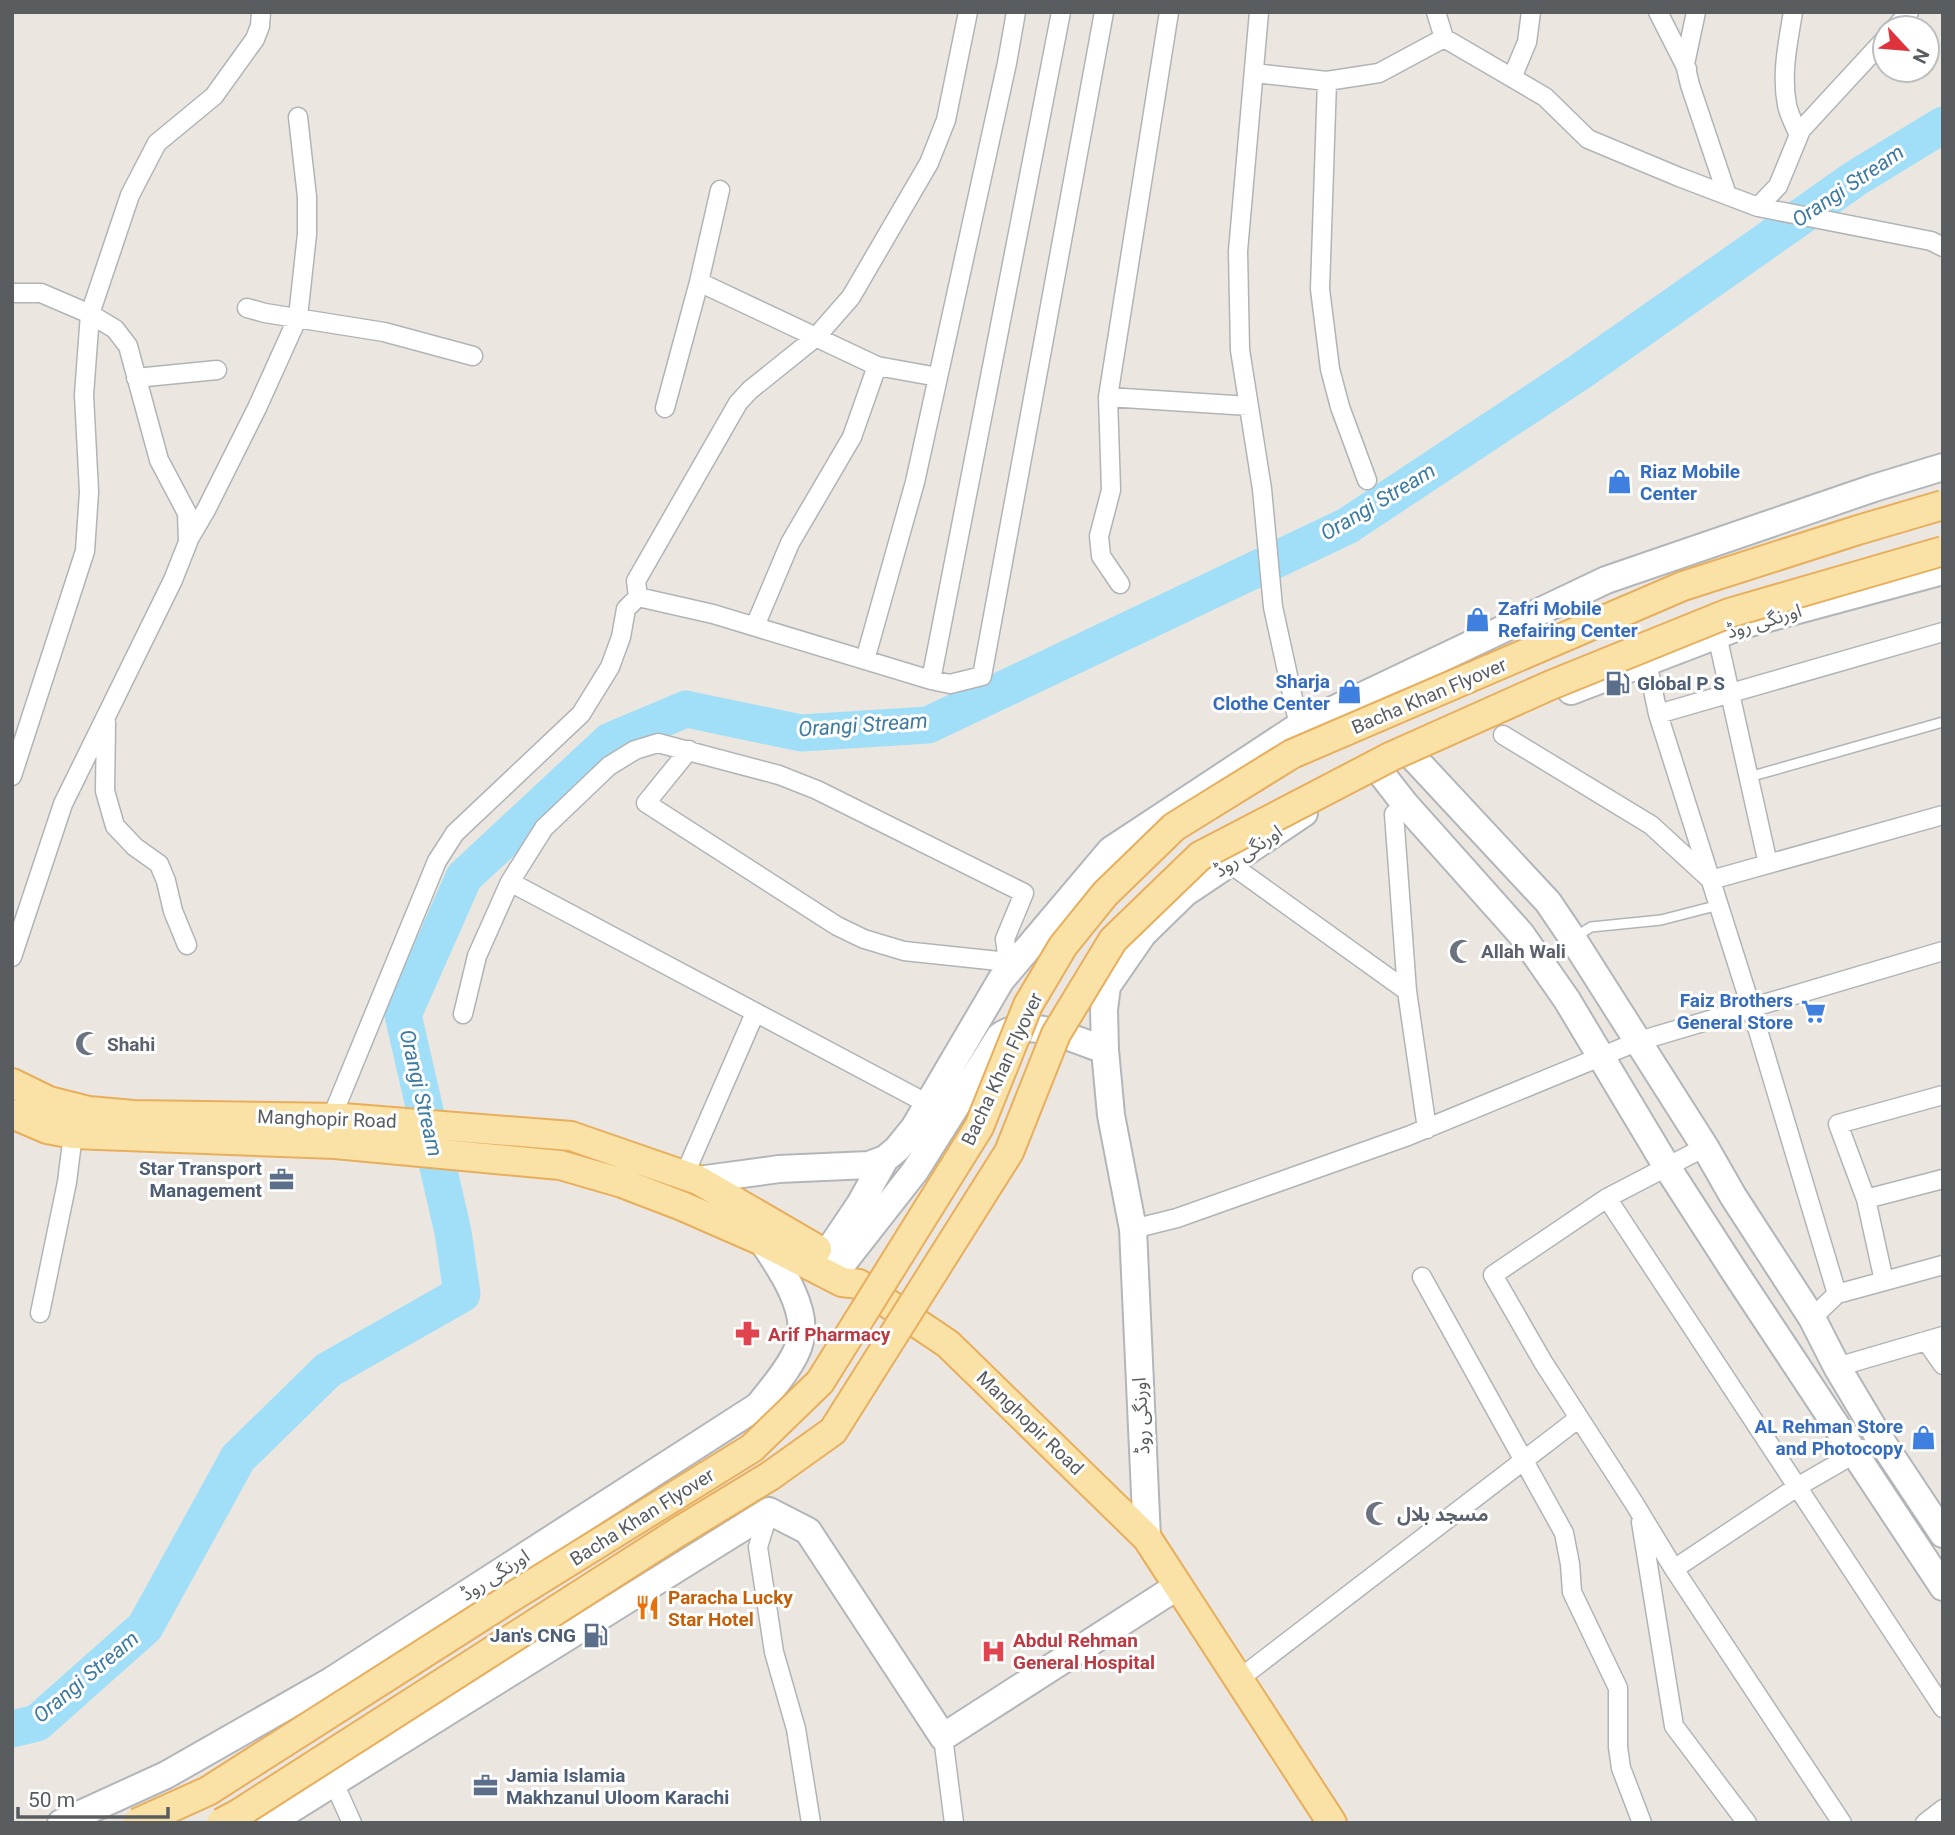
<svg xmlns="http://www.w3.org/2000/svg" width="1955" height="1835" viewBox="0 0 1955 1835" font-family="Roboto,'Noto Sans Arabic',sans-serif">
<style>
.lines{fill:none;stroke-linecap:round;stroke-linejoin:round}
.river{stroke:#a1dff9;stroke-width:37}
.lane-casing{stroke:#b1b4b7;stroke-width:12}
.street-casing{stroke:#b1b4b7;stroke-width:21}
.secondary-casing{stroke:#b2b6ba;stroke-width:30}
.primary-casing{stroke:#e8ae5c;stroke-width:32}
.lane{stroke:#fff;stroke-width:9}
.street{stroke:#fff;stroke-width:18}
.secondary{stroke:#fff;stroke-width:26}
.primary{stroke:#fae1a6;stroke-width:28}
.primary-bridge-casing{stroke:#e8ae5c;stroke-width:32;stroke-linecap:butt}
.primary-bridge{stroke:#fae1a6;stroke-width:28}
.labels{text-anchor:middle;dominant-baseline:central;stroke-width:6;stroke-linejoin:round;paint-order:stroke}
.shop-label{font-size:19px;font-weight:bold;fill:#366cbe;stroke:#fff;text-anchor:end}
.street-label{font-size:19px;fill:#595d60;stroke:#fff}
.service-label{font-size:19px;font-weight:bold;fill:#4e5e75;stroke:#fff;text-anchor:start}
.worship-label{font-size:19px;font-weight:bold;fill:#5b616d;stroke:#fff;text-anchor:start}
.health-label{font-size:19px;font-weight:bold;fill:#be3a42;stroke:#fff;text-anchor:start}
.food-label{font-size:19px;font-weight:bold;fill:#c56008;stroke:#fff;text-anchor:start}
.water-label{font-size:21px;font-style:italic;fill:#3e7ba1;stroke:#fff}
</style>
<rect width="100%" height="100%" fill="#ebe7e0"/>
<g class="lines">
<path class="river" d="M12,1729L37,1723L145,1627L238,1458L328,1370L462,1294L453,1232L403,1015L464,877L610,741L686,709L801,733L928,725L1347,526L1581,371L1856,178L1943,125"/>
<defs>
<path id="lane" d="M1749,777L1943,722
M1575,937L1591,927L1661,920L1719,905"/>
<path id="street" d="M1259,12L1238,251L1240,350L1262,489L1273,607L1299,726
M1436,12L1444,38L1545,97L1588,139L1679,177L1758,207L1931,241L1943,247
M1658,12L1687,69
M1696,12L1685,64L1690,85L1727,195
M1793,12C1788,42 1781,74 1787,105C1789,115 1795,126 1799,135
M1895,28L1909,12
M1254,73L1327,81L1379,73L1444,38
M1512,78L1527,42L1531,12
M1327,81L1320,289L1330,369L1340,407L1367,480
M1758,207L1778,186L1801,130L1885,39
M699,282L877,366L938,377
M12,293H41L90,314L115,329L128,346L159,460L187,513L188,542L173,580L63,804L12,957
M247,308L265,313L384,332L473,356
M136,378L217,370
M1108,397L1249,406
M665,408L699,282L720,190
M189,539L206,510L257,408L298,317L307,234V197L298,117
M1120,584L1101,556L1099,536L1111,490L1108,397L1169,12
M638,597L636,581L738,403L750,390L816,337L851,297L929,163L946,120L968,12
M755,626L790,543L852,437L877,366
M1717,635L1768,864
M865,660L915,482L1007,63L1016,12
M1647,662L1658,714L1943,632
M931,680L1061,12
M1658,714L1751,1007L1837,1294
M106,723L105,791L115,826L135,847L159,864L166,881L173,911L187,945
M1503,735L1651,825L1711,880L1943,815
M689,750L646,803L837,926L864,939L904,951L1008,962
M12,776L85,551L89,492L84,395L90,314L130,195L157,143L214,96L255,39L260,26L261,12
M1405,804L1394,814L1407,991L1427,1129
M1240,871L1407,991
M510,882L928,1104
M463,1014L477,956L510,882L544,828L609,766L635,750L658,743L779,775L817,790L1024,893L1005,939L1009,970
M331,1119L437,861L455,833L581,714L610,667L621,637L626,609L638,597L713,614L931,680L950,684L982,676L1104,12
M1705,1147L1607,1198L1493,1275L1543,1362L1634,1503L1674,1569L1842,1823
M684,1176L755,1013
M1607,1198L1943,1708
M1866,1199L1838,1124L1943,1095
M1133,1229L1177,1218L1408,1136L1639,1041L1943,951
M1422,1277L1564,1533L1570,1564L1572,1592L1618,1688V1747L1621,1768L1642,1823
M1884,1281L1866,1199L1943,1179
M40,1313L67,1182L73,1134
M1812,1318L1837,1294L1943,1265
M1926,1341L1943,1365
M1837,1367L1943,1336
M769,1511L758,1547L774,1652L796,1729L811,1823
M1641,1522L1674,1726L1747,1823
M1674,1569L1797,1487L1863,1449
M1239,1679L1579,1418
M943,1737L954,1823
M334,1783L352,1823
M1925,1823L1943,1809"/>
<path id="secondary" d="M1571,691L1746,624L1943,571
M1412,756L1548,902L1573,939L1705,1147L1733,1196L1812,1318L1837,1367L1880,1439L1943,1534
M1380,772L1405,804L1521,934L1567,1000L1667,1167L1736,1274L1943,1587
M698,1180L779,1169L869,1165L885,1159L897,1149L914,1128L1001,980L1111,850L1299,726L1606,580L1874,488L1943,467
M817,1268L860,1204L885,1159
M832,1277L915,1171L1000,1036C1028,1016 1074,1040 1105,1050
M1147,1538L1133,1229L1111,1115L1105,1050L1104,1010L1107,986L1143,934L1185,893L1304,813
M61,1823L166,1775L331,1681L758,1406C771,1390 796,1361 800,1341C809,1309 779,1266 762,1241
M269,1823L769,1511L808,1531L943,1737L1178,1586"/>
<path id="primary" d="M12,1083L49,1101L89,1111L133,1115L343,1118L571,1136L698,1180L817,1249
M12,1114L47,1129L73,1134L335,1144L560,1165L622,1183L682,1206L762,1241L842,1282L859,1284L948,1344L1147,1538L1332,1823"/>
</defs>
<use href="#lane" class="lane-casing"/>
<use href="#street" class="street-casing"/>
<use href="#secondary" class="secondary-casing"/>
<use href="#primary" class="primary-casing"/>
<use href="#lane" class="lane"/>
<use href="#street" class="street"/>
<use href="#secondary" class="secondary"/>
<use href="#primary" class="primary"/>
<defs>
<path id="primary-bridge" d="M137,1823L208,1791L515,1595L752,1448L820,1382L979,1127L1028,1005L1063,946L1105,894L1174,827L1292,754L1683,586L1858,530L1943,505
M221,1823L238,1814L678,1532L770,1476L833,1431L1009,1152L1056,1034L1113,940L1200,856L1392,756L1551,685L1729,613L1943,551"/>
</defs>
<use href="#primary-bridge" class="primary-bridge-casing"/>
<use href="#primary-bridge" class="primary-bridge"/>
</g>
<defs>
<symbol id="shop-bare" viewBox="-9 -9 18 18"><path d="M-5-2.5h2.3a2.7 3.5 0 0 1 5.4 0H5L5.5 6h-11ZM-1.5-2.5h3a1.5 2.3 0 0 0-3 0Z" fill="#3f7fe0" stroke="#fff" stroke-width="2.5" paint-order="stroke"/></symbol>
<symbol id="fuel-bare" viewBox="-9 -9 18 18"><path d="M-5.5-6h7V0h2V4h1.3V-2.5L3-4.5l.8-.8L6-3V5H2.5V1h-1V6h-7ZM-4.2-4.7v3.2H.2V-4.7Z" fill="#5c6f8a" stroke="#fff" stroke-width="2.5" paint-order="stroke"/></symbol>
<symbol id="mosque-bare" viewBox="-9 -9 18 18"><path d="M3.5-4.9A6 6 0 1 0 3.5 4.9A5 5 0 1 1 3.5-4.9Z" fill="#6b7280" stroke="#fff" stroke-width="2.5" paint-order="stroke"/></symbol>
<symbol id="supermarket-bare" viewBox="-9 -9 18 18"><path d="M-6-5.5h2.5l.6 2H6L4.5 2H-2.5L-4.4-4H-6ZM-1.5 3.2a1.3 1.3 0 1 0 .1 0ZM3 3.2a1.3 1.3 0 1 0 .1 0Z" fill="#3f7fe0" stroke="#fff" stroke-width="2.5" paint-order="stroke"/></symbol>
<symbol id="office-bare" viewBox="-9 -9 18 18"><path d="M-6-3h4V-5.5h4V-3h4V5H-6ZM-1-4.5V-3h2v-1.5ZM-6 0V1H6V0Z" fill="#5c6f8a" stroke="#fff" stroke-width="2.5" paint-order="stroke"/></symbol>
<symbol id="pharmacy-bare" viewBox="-9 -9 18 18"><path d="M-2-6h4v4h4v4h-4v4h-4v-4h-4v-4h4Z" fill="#e0444e" stroke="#fff" stroke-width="2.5" paint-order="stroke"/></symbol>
<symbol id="restaurant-bare" viewBox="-9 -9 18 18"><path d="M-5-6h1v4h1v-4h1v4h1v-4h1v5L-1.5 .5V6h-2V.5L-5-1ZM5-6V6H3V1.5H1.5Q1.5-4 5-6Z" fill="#e8710a" stroke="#fff" stroke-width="2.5" paint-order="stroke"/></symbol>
<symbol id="hospital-bare" viewBox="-9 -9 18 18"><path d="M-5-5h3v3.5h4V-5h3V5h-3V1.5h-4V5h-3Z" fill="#e0444e" stroke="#fff" stroke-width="2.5" paint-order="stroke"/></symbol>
</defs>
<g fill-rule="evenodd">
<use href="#shop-bare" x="1602" y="464" width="35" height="35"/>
<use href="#shop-bare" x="1460" y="602" width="35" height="35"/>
<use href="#fuel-bare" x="1600" y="666" width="35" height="35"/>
<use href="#shop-bare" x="1332" y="674" width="35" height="35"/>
<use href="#mosque-bare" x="1444" y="934" width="35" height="35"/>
<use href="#supermarket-bare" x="1796" y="994" width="35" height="35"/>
<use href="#mosque-bare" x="70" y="1026" width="35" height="35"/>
<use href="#office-bare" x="264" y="1162" width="35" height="35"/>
<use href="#pharmacy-bare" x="730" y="1316" width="35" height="35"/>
<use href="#shop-bare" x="1906" y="1420" width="35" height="35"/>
<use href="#mosque-bare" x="1360" y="1496" width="35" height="35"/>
<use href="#restaurant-bare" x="630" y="1590" width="35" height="35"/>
<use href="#fuel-bare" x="578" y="1618" width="35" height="35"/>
<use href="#hospital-bare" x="976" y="1634" width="35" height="35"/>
<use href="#office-bare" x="468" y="1768" width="35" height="35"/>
</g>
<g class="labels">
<g class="shop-label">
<text x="1640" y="471" text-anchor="start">Riaz Mobile<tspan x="1640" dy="22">Center</tspan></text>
<text x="1498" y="608" text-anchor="start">Zafri Mobile<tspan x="1498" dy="22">Refairing Center</tspan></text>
<text x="1330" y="681">Sharja<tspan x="1330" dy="22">Clothe Center</tspan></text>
<text x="1793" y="1000">Faiz Brothers<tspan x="1793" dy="22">General Store</tspan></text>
<text x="1903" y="1426">AL Rehman Store<tspan x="1903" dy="22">and Photocopy</tspan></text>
</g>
<g class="street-label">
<text transform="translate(1764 621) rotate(-17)">اورنگی روڈ</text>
<text transform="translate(1429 696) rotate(-23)">Bacha Khan Flyover</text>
<text transform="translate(1248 851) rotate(-34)">اورنگی روڈ</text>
<text transform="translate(1002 1069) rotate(-65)">Bacha Khan Flyover</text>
<text transform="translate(327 1119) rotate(2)">Manghopir Road</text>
<text transform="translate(1141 1416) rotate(-93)">اورنگی روڈ</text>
<text transform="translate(1030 1423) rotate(44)">Manghopir Road</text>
<text transform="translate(642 1517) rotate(-32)">Bacha Khan Flyover</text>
<text transform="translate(495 1575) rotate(-33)">اورنگی روڈ</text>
</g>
<g class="service-label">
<text x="1637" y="683">Global P S</text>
<text x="262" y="1168" text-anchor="end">Star Transport<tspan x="262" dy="22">Management</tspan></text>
<text x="576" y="1635" text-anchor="end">Jan's CNG</text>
<text x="506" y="1775">Jamia Islamia<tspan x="506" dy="22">Makhzanul Uloom Karachi</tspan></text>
</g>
<g class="worship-label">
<text x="1481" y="951">Allah Wali</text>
<text x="107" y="1044">Shahi</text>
<text x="1397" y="1514">مسجد بلال</text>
</g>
<g class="health-label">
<text x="768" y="1334">Arif Pharmacy</text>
<text x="1013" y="1640">Abdul Rehman<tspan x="1013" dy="22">General Hospital</tspan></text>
</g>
<g class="food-label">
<text x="668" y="1597">Paracha Lucky<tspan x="668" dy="22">Star Hotel</tspan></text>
</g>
<g class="water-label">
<text transform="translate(1848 186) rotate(-34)">Orangi Stream</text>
<text transform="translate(1378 502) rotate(-31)">Orangi Stream</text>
<text transform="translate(863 725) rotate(-4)">Orangi Stream</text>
<text transform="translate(421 1093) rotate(77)">Orangi Stream</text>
<text transform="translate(86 1677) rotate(-40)">Orangi Stream</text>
</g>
</g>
<rect width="1955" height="1835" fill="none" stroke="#595d60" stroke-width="28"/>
<g transform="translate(1906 49) rotate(116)"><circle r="33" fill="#ffffff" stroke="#bdbebf" stroke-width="2"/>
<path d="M0-5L12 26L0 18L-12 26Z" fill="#de333c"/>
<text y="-10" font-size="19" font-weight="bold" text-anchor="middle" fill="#595d60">N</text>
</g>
<path d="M18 1807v10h150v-10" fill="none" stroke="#595d60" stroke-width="3.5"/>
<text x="28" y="1807" font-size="21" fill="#595d60" stroke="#ffffff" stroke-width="5" paint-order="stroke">50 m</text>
</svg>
